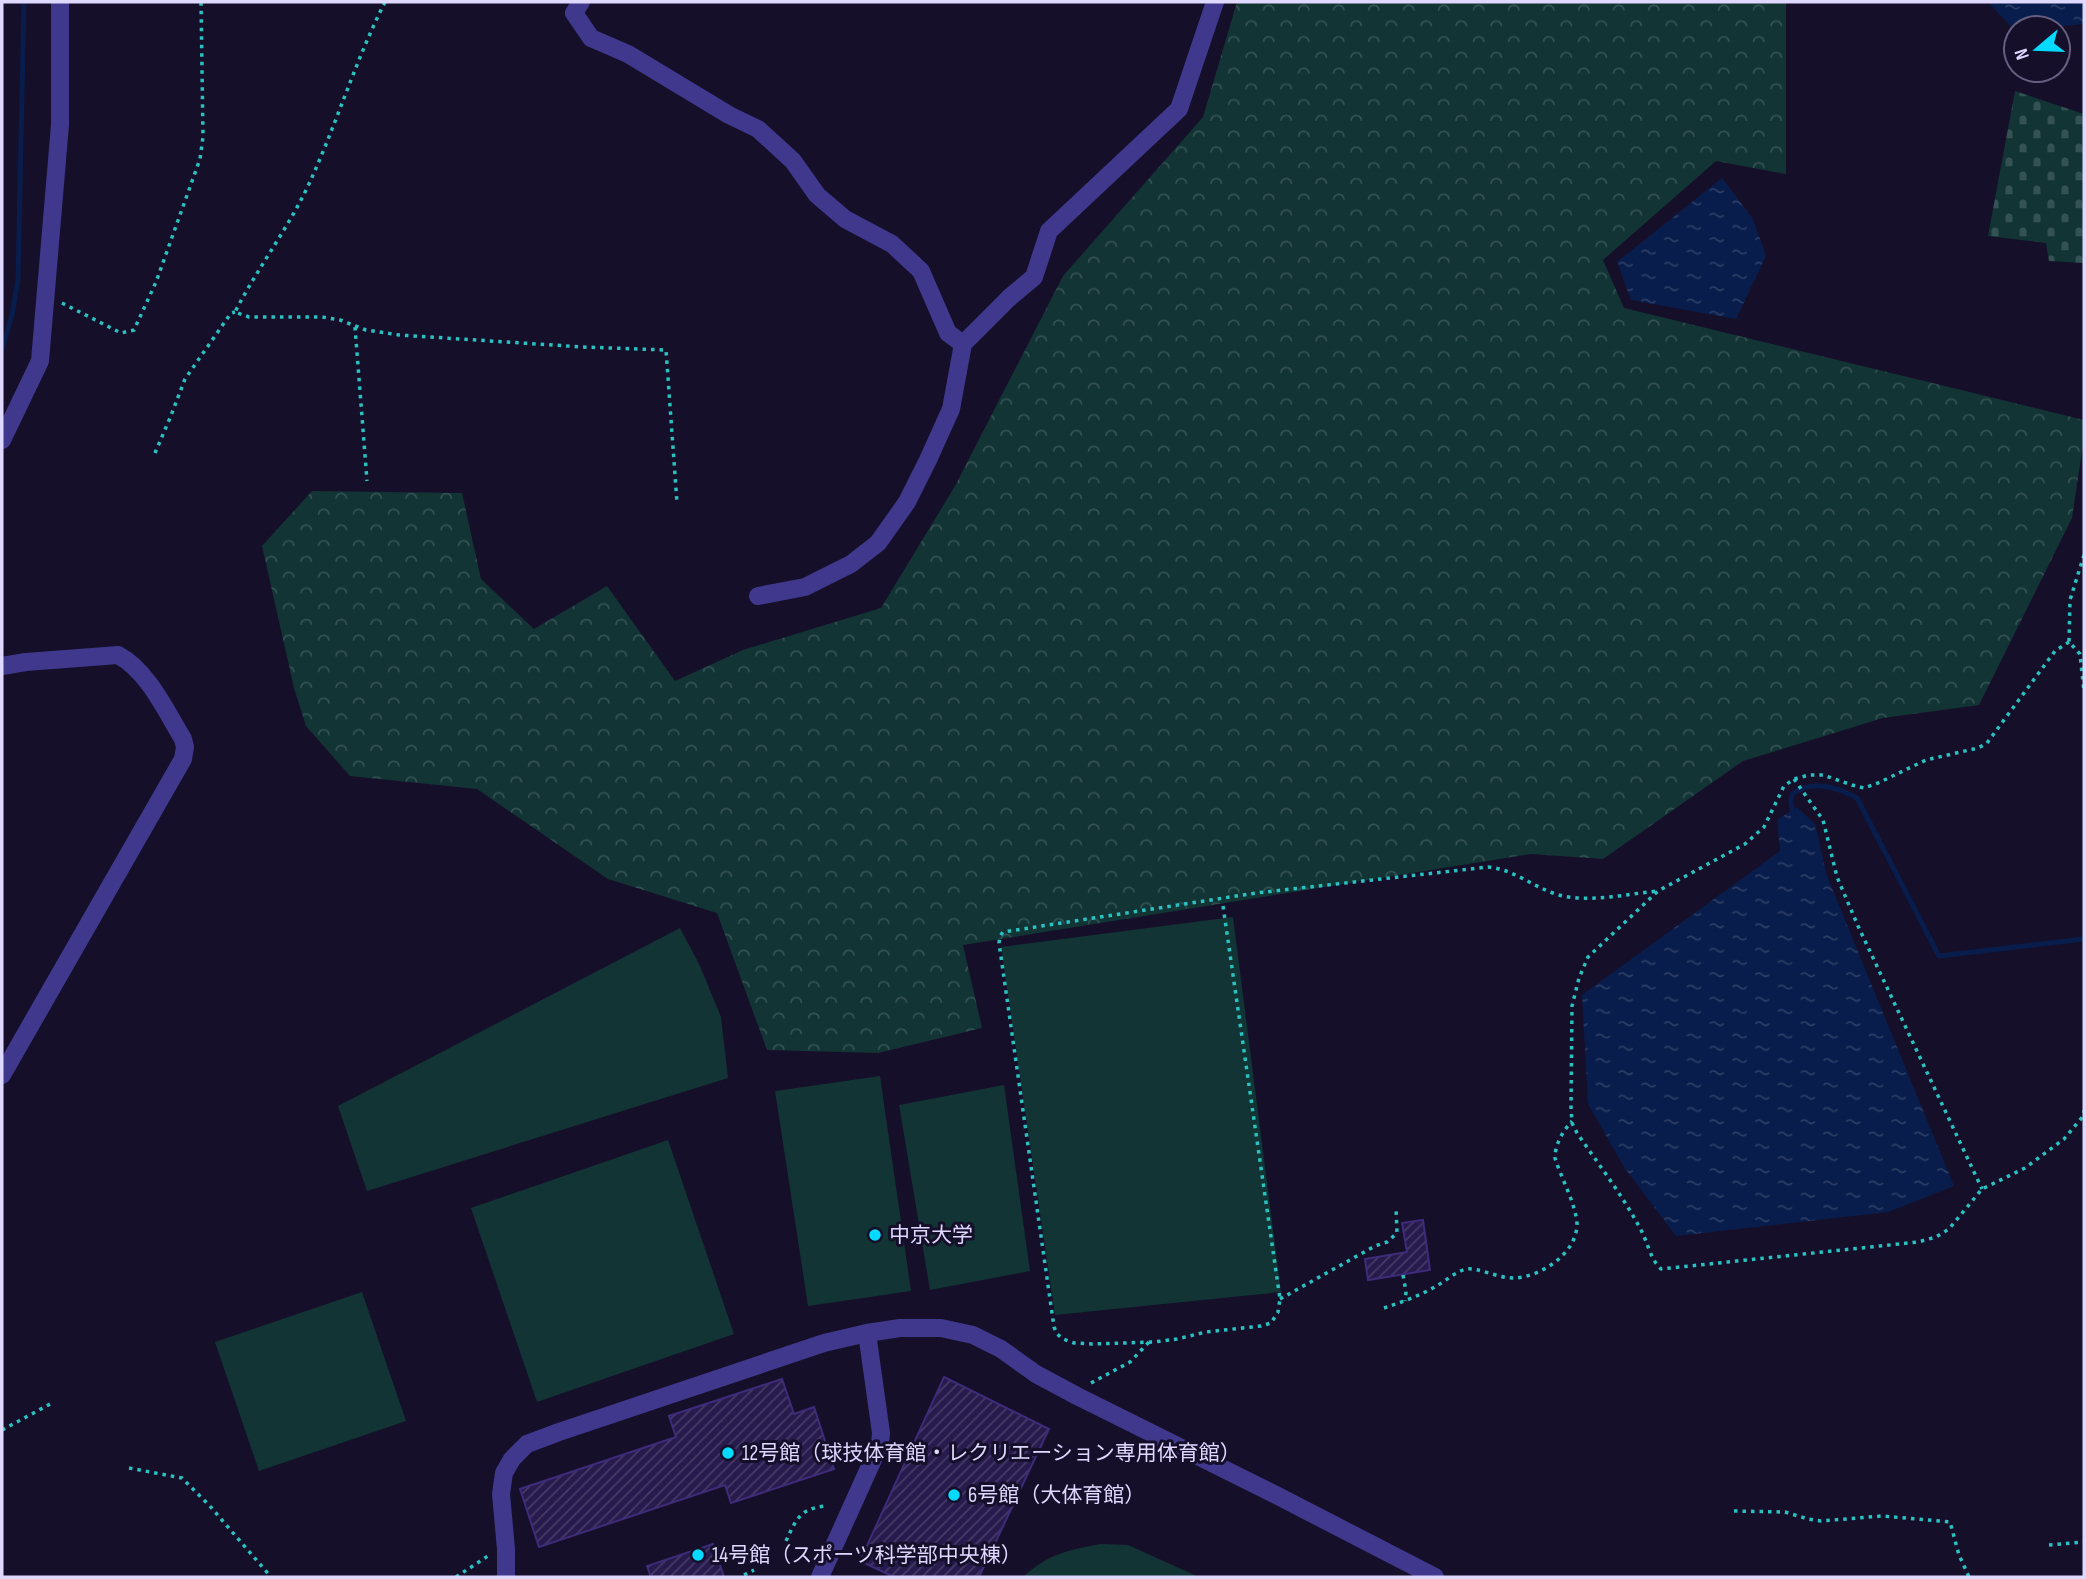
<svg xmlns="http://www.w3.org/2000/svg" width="2086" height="1579" viewBox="0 0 2086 1579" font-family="'Sofia Sans Condensed','Noto Sans JP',sans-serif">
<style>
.forest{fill:url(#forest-crowns)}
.cemetery{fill:url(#cemetery-stones)}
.park{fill:#123435}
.water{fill:url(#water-ripples)}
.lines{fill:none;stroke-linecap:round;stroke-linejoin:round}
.stream{stroke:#081d4b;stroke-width:5}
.building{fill:url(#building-hatch);stroke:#3e2b7a;stroke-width:2}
.path{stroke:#29c2c0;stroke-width:3.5;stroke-dasharray:3.5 5;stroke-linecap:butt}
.minor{stroke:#3f388c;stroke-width:18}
.poi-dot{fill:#04d9ff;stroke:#150f2a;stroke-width:2.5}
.labels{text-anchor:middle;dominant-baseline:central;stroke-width:6;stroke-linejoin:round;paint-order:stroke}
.poi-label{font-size:21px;fill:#dfd8ff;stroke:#150f2a;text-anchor:start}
</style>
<defs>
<pattern id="forest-crowns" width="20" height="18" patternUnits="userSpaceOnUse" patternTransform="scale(1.75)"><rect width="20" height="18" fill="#123435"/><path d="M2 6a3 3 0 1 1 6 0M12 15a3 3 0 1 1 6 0" fill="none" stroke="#345153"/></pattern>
<pattern id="cemetery-stones" width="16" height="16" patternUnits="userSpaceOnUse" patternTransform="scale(1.75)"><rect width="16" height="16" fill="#123435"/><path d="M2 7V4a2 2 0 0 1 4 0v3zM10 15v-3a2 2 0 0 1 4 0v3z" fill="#345153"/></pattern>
<pattern id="water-ripples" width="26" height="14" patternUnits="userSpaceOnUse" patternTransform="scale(1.75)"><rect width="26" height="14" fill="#081d4b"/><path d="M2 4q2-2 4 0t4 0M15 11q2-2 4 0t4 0" fill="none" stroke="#2c3d66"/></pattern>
<pattern id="building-hatch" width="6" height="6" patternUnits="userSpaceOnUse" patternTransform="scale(1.75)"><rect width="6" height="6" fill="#271a4c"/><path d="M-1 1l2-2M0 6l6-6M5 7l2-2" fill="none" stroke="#463b67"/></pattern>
</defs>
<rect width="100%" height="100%" fill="#150f2a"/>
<path class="forest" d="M1237,2H1786V174L1716,161L1603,260L1624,308L2084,420V438L2072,518L1979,705L1883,718L1743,761L1603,859L1531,854L963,945L982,1028L878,1053L767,1050L717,913L608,879L477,789L350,776L306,726L294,688L262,546L312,491L462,493L481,579L534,629L607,586L675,681L743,650L881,608L955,486L1063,276L1203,117Z"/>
<path class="cemetery" d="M2015,91L2084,114V263L2049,261L2046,243L1988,236Z"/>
<path class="park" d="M1233,917L1281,1292L1055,1315L1001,947Z
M680,928L700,966L721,1017L728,1078L367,1191L338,1106Z
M880,1076L911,1291L808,1306L775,1091Z
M1004,1085L1030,1271L930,1290L899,1105Z
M668,1140L734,1334L537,1402L471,1208Z
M362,1292L406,1421L259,1471L215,1342Z
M1101,1544L1128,1545L1199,1577H1023C1048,1554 1068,1550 1101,1544Z"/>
<path class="water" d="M1988,2H2084V24L2042,28H2016L2015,31Z
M1722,178L1753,219L1766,256L1736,319L1631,300L1617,262Z
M1797,807L1815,824L1827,876L1954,1186L1888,1212L1676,1236L1624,1167L1588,1104L1582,995L1780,851L1777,820Z"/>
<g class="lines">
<path class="stream" d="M2,349L12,315L18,279L24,2
M1793,815L1791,802L1792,794C1813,779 1836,787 1857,798L1939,956L2084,939"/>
</g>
<path class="building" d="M1423,1220L1430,1270L1368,1280L1365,1259L1407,1252L1402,1223Z
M944,1377L1049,1429L979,1577H894L860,1561Z
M782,1379L794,1414L814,1407L834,1469L731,1503L725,1485L539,1547L520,1489L676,1437L669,1416Z
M713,1544L724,1577H651L647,1566Z"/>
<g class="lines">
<path class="path" d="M385,2C355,61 336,126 308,186C287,230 257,269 235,312L249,317H322L340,320L366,330L399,335L583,347L666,350L677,503
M62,303L121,333L134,330L156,282L200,159L203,137L201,2
M355,327L367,481
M155,453L170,418L185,379L231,313L235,312
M2084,555L2070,600L2069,642L2080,654L2084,692
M2069,642L2055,651L1987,743L1978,748L1926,760L1878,783L1864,788L1852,785L1823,775H1809L1794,779L1784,786L1764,827L1745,844L1658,891L1588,957L1579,978L1572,1006L1571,1108L1572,1123L1577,1133C1599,1165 1623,1196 1641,1230C1648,1243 1650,1259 1661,1269L1918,1242L1936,1237L1949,1229L1982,1189L2025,1168L2064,1139L2084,1115V1110
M1794,779L1823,820L1837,877L1858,926L1982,1189
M1223,906L1280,1299L1278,1312L1271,1323L1261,1326L1206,1332L1177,1339L1154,1342L1092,1344L1074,1343L1063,1339L1057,1334L1054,1327L999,943L1000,936L1003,932L1256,893L1488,867C1514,869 1534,888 1559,895C1590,903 1626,894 1658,891
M1403,1275L1406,1292L1405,1301
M1280,1299L1375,1246L1387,1242L1397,1233L1396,1208
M1384,1308C1402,1302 1422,1295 1438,1285C1447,1280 1455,1272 1466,1269C1478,1267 1497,1278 1513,1278C1539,1278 1577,1254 1577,1224C1576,1204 1561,1178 1555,1158C1555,1144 1563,1131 1572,1121
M1091,1383L1130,1362L1149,1342
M2,1430L52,1403
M129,1468L182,1478L209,1505L271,1577
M1734,1511L1785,1512L1808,1519L1821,1521L1882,1516L1950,1522L1959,1555L1969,1577
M786,1541C796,1520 799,1509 825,1506
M2049,1545L2084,1542
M744,1575L754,1570
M456,1577L491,1554"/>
<path class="minor" d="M581,2L574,13L591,38L628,54L729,115L758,129L793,161L817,195L845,219L892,244L921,271L948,333L963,344L951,409L928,460L907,502L878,543L851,564L805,587L758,596
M963,344L1009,298L1034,277L1049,231L1179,109L1215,2
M2,440L40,361L60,125V2
M2,666L26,662L118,655C148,671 166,711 183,739L185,747L183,759L2,1075
M506,1577V1549L501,1494L504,1473L512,1459L527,1444L559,1432L824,1343L867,1333L900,1328H941L973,1335L1001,1349L1036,1374L1077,1396L1276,1495L1435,1577
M820,1577L880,1444L881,1433L867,1333"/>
</g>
<g class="poi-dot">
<circle cx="875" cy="1235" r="7"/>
<circle cx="728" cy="1453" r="7"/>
<circle cx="954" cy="1495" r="7"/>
<circle cx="698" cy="1555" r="7"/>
</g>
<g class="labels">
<g class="poi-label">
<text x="889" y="1235">中京大学</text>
<text x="742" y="1453">12号館（球技体育館・レクリエーション専用体育館）</text>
<text x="968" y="1495">6号館（大体育館）</text>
<text x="712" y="1555">14号館（スポーツ科学部中央棟）</text>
</g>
</g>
<rect width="2086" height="1579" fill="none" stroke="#dfd8ff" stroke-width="7"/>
<g transform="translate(2037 49) rotate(251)"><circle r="33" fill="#150f2a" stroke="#665f7f" stroke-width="2"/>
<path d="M0-5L12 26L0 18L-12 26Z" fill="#04d9ff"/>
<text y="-10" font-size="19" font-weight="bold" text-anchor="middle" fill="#dfd8ff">N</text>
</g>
</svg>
